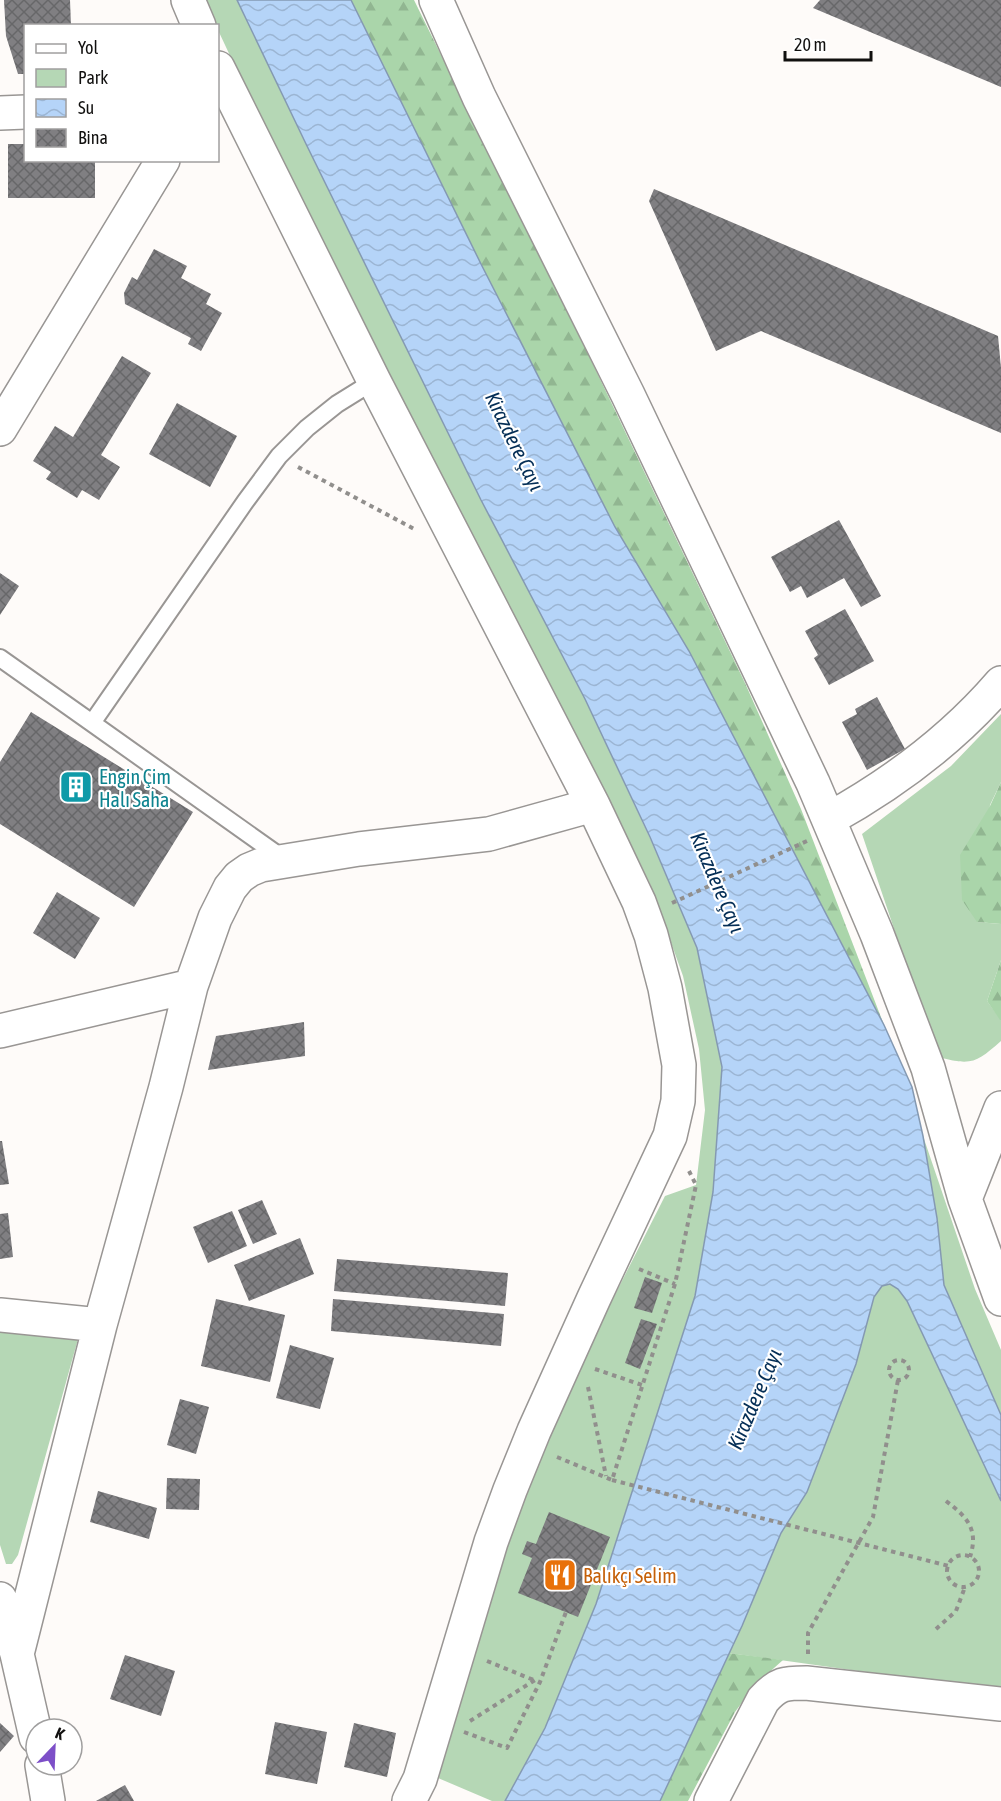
<svg xmlns="http://www.w3.org/2000/svg" width="1001" height="1801" viewBox="0 0 1001 1801" font-family="'Asap Condensed',sans-serif">
<style>
.green{fill:#b5d7b5}
.forest{fill:url(#forest-firs)}
.water{fill:url(#water-waves);stroke:#8499b2;stroke-width:1.5}
.building{fill:url(#building-cross-hatch)}
.lines{fill:none;stroke-linecap:round;stroke-linejoin:round}
.lane-casing{stroke:#999694;stroke-width:20}
.street-casing{stroke:#999694;stroke-width:36}
.path{stroke:#918f8d;stroke-width:4;stroke-dasharray:4.5 4.5;stroke-linecap:butt}
.lane{stroke:#fff;stroke-width:16}
.street{stroke:#fff;stroke-width:33}
.labels{text-anchor:middle;dominant-baseline:central;stroke-width:4.5;stroke-linejoin:round;paint-order:stroke}
.culture-label{font-size:20px;fill:#0d838f;stroke:#fff;text-anchor:start}
.food-label{font-size:20px;fill:#c56008;stroke:#fff;text-anchor:start}
.water-label{font-size:21px;font-style:italic;fill:#042e56;stroke:#fff}
</style>
<defs>
<pattern id="forest-firs" width="22" height="20" patternUnits="userSpaceOnUse" patternTransform="scale(1.5)"><rect width="22" height="20" fill="#aad5aa"/><path d="M5 1l3.5 6h-7zM16 11l3.5 6h-7z" fill="#91b691"/></pattern>
<pattern id="water-waves" width="16" height="10" patternUnits="userSpaceOnUse" patternTransform="scale(1.5)"><rect width="16" height="10" fill="#b5d4f8"/><path d="M0 5q4-4 8 0t8 0" fill="none" stroke="#9bb5d3"/></pattern>
<pattern id="building-cross-hatch" width="8" height="8" patternUnits="userSpaceOnUse" patternTransform="scale(1.5)"><rect width="8" height="8" fill="#807f82"/><path d="M0 0l8 8M0 8l8-8" fill="none" stroke="#676769"/></pattern>
</defs>
<rect width="100%" height="100%" fill="#fefbf9"/>
<path class="green" d="M203,0H237L307,146L481,500L585,699L650,838L697,948L722,1067L713,1192L695,1296L596,1604L545,1728L505,1801H492L438,1778L519,1505L591,1342L665,1196L696,1185L705,1110L699,1049L683,976L650,884L604,789L436,472L261,122L218,30V26L215,25Z
M1001,714V782L990,805L977,922L1001,924V960L987,1001L1001,1020V1041C978,1061 973,1066 942,1058L930,1035L862,834L951,766Z
M923,1136L975,1289L1001,1350V1415L944,1285L937,1218Z
M890,1284L898,1289L907,1301L1001,1501V1691L729,1653L781,1533L807,1492L856,1364L874,1297L882,1286Z
M0,1331L78,1339L18,1555L12,1564H6L0,1545Z"/>
<path class="forest" d="M351,0H414L590,358L745,683L801,809L884,1025L689,651L615,527L482,266Z
M1001,782V924L977,922L962,900L960,855L990,806Z
M1001,960V1020H1000L987,1001Z
M729,1653L783,1660L754,1686L735,1712L688,1801H660Z"/>
<path class="water" d="M237,0H351L482,266L615,527L689,651L884,1025L912,1087L923,1136L937,1218L944,1285L1001,1415V1501L907,1301L898,1289L890,1284L882,1286L874,1297L856,1364L807,1492L781,1533L742,1626L660,1801H505L545,1728L596,1604L695,1296L713,1192L722,1067L697,948L650,837L585,699L481,500L307,146Z"/>
<path class="building" d="M4,0H70L71,26H26V74H18L6,36Z
M820,0H1001V87L813,8Z
M8,144H26V160H95V198H8Z
M654,189L998,336L1001,368V433L761,331L716,351L649,201Z
M154,249L187,266L181,278L211,294L206,304L222,313L201,351L188,344L191,338L125,304L124,293L132,277L137,280Z
M122,356L151,373L101,455L120,467L99,500L82,490L77,498L46,479L51,472L33,461L55,426L73,437Z
M177,403L237,436L210,487L149,454Z
M839,520L881,596L861,607L844,578L807,598L801,586L790,592L771,557Z
M0,573L19,586L0,615Z
M845,609L874,661L829,685L814,658L818,655L805,631Z
M877,697L905,749L867,770L842,722L857,714L855,709Z
M31,712L193,812L134,907L0,824V762Z
M57,892L100,918L75,959L33,933Z
M304,1022L305,1056L208,1070L216,1036Z
M0,1141H2L9,1184L0,1185Z
M262,1200L277,1234L253,1244L238,1210Z
M232,1211L247,1246L208,1263L193,1227Z
M8,1213L13,1257L0,1259V1214Z
M300,1238L314,1274L249,1301L234,1265Z
M337,1259L508,1273L505,1306L334,1291Z
M645,1277L662,1283L652,1313L634,1308Z
M216,1299L285,1315L270,1382L201,1366Z
M333,1299L504,1314L501,1346L331,1331Z
M641,1319L657,1324L640,1369L625,1363Z
M290,1345L334,1358L320,1409L276,1398Z
M180,1399L209,1407L196,1454L167,1445Z
M167,1478L200,1479L199,1510L166,1509Z
M98,1491L157,1508L149,1539L90,1522Z
M549,1512L610,1537L578,1617L518,1593L532,1558L522,1554L527,1541L536,1544Z
M125,1655L175,1671L161,1716L110,1699Z
M275,1722L327,1732L317,1784L265,1774Z
M0,1723L14,1736L0,1752Z
M354,1723L396,1733L387,1777L344,1767Z
M125,1785L134,1801H96Z"/>
<g class="lines">
<defs>
<path id="lane" d="M0,658L92,723L245,502L279,456L307,428L337,404L374,381
M92,723L285,860"/>
<path id="street" d="M188,0L199,26
M436,0L479,97L628,395L813,783L877,934L928,1068L965,1199L1001,1299
M218,68L374,381L593,805L639,902L651,935L665,988L679,1065L678,1101L670,1136L594,1298L534,1431L510,1490L491,1542L420,1779L409,1801
M0,113L26,112
M0,429L163,160
M829,819C894,783 952,740 1001,683
M0,1031L191,986
M965,1199L1001,1108
M0,1315L100,1325
M0,1599L17,1654
M36,1737L17,1654L100,1325L166,1087L191,986L215,918L230,888L239,877L249,870L261,865L359,849L489,834L593,805
M42,1765L48,1801
M711,1801L763,1700C778,1683 785,1683 806,1683L1001,1704"/>
</defs>
<use href="#lane" class="lane-casing"/>
<use href="#street" class="street-casing"/>
<path class="path" d="M298,467L416,530
M672,903L807,841
M639,1269L675,1284
M889 1370a10 10 0 1 1 20 0a10 10 0 1 1-20 0Z
M595,1369L642,1385
M588,1387L606,1476
M557,1457L612,1480L675,1284L696,1185L689,1171
M612,1480L949,1566
M946,1501C967,1517 979,1529 970,1557
M947 1571a16 16 0 1 1 32 0a16 16 0 1 1-32 0Z
M936,1629L956,1611L965,1587
M808,1654V1633L873,1517L898,1380
M487,1661L536,1681
M470,1721L535,1680
M464,1732L507,1748L540,1682L566,1612"/>
<use href="#lane" class="lane"/>
<use href="#street" class="street"/>
</g>
<defs>
<symbol id="building-square" viewBox="-11 -11 22 22"><rect x="-9" y="-9" width="18" height="18" rx="4" fill="#0f9aa8" stroke="#fff"/><path d="M-4-6H4V6H1V3H-1V6H-4ZM-2.5-4.3h1.7v1.8h-1.7ZM.8-4.3h1.7v1.8H.8ZM-2.5-1h1.7V.8h-1.7ZM.8-1h1.7V.8H.8Z" fill="#fff"/></symbol>
<symbol id="restaurant-square" viewBox="-11 -11 22 22"><rect x="-9" y="-9" width="18" height="18" rx="4" fill="#e8710a" stroke="#fff"/><path d="M-5-6h1v4h1v-4h1v4h1v-4h1v5L-1.5 .5V6h-2V.5L-5-1ZM5-6V6H3V1.5H1.5Q1.5-4 5-6Z" fill="#fff"/></symbol>
</defs>
<g fill-rule="evenodd">
<use href="#building-square" x="57" y="768" width="38" height="38"/>
<use href="#restaurant-square" x="541" y="1556" width="38" height="38"/>
</g>
<g class="labels">
<g class="culture-label">
<text x="99" y="776">Engin Çim<tspan x="99" dy="23">Halı Saha</tspan></text>
</g>
<g class="food-label">
<text x="583" y="1575">Balıkçı Selim</text>
</g>
<g class="water-label">
<text transform="translate(515 441) rotate(64)">Kirazdere Çayı</text>
<text transform="translate(718 882) rotate(67)">Kirazdere Çayı</text>
<text transform="translate(754 1399) rotate(-67)">Kirazdere Çayı</text>
</g>
</g>
<rect x="24" y="24" width="195" height="138" fill="#ffffff" stroke="#a09f9f" stroke-width="1.5"/>
<rect x="36" y="44" width="30" height="9" fill="#ffffff" stroke="#a09f9f" stroke-width="1.5"/>
<text x="78" y="54" font-size="18" fill="#11100f">Yol</text>
<rect x="36" y="69" width="30" height="18" fill="#b5d7b5" stroke="#a09f9f" stroke-width="1.5"/>
<text x="78" y="84" font-size="18" fill="#11100f">Park</text>
<rect x="36" y="99" width="30" height="18" fill="url(#water-waves)" stroke="#a09f9f" stroke-width="1.5"/>
<text x="78" y="114" font-size="18" fill="#11100f">Su</text>
<rect x="36" y="129" width="30" height="18" fill="url(#building-cross-hatch)" stroke="#a09f9f" stroke-width="1.5"/>
<text x="78" y="144" font-size="18" fill="#11100f">Bina</text>
<g transform="translate(54 1747) rotate(23)"><circle r="28" fill="#ffffff" stroke="#a09f9f" stroke-width="1.5"/>
<path d="M0-4.5L10 22L0 15L-10 22Z" fill="#7d4fc8"/>
<text y="-9" font-size="16" font-weight="bold" text-anchor="middle" fill="#11100f">K</text>
</g>
<path d="M785 51v9h86v-9" fill="none" stroke="#11100f" stroke-width="3"/>
<text x="794" y="51" font-size="18" fill="#11100f" stroke="#ffffff" stroke-width="4.5" paint-order="stroke">20 m</text>
</svg>
